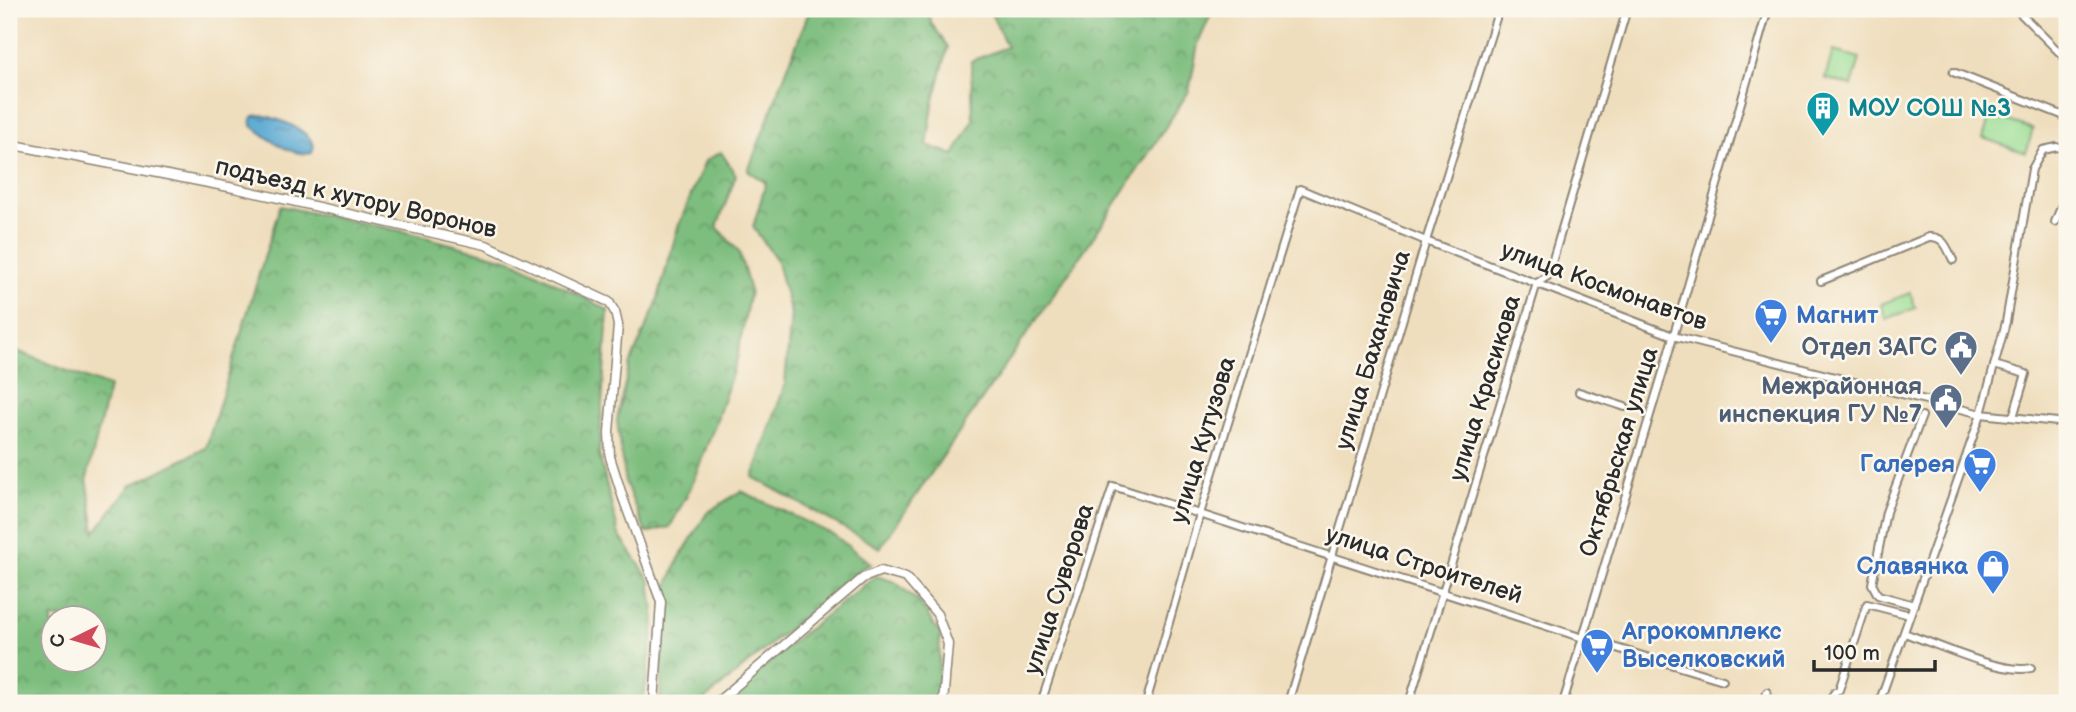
<svg xmlns="http://www.w3.org/2000/svg" width="2076" height="712" viewBox="0 0 2076 712" font-family="'Balsamiq Sans',sans-serif">
<style>
.forest{fill:url(#forest-crowns);stroke:#547454;stroke-width:2;fill-rule:evenodd}
.pitch{fill:#9cde95;stroke:#648460;stroke-width:2}
.water{fill:url(#water-ripples);stroke:#426a7e;stroke-width:2}
.lines{fill:none;stroke-linecap:round;stroke-linejoin:round}
.minor-casing{stroke:#8d8474;stroke-width:10}
.tertiary-casing{stroke:#8d8474;stroke-width:11}
.minor{stroke:#fff;stroke-width:6}
.tertiary{stroke:#fff;stroke-width:8}
.labels{text-anchor:middle;dominant-baseline:central;stroke-width:5;stroke-linejoin:round;paint-order:stroke}
.culture-label{font-size:24px;font-weight:bold;fill:#0d838f;stroke:#fbf7ec;text-anchor:start}
.street-label{font-size:24px;fill:#2b2b2b;stroke:#fbf7ec}
.shop-label{font-size:24px;font-weight:bold;fill:#366cbe;stroke:#fbf7ec;text-anchor:start}
.service-label{font-size:24px;font-weight:bold;fill:#4e5e75;stroke:#fbf7ec;text-anchor:end}
</style>
<defs>
<pattern id="forest-crowns" width="20" height="18" patternUnits="userSpaceOnUse" patternTransform="scale(1.75)"><rect width="20" height="18" fill="#7dbd7e"/><path d="M2 6a3 3 0 1 1 6 0M12 15a3 3 0 1 1 6 0" fill="none" stroke="#679a67"/></pattern>
<pattern id="water-ripples" width="26" height="14" patternUnits="userSpaceOnUse" patternTransform="scale(1.75)"><rect width="26" height="14" fill="#58a8d2"/><path d="M2 4q2-2 4 0t4 0M15 11q2-2 4 0t4 0" fill="none" stroke="#4989ab"/></pattern>
</defs>
<rect width="100%" height="100%" fill="#fbf7ec"/>
<filter id="ink" filterUnits="userSpaceOnUse"><feTurbulence type="fractalNoise" baseFrequency=".0143" numOctaves="2"/><feDisplacementMap in="SourceGraphic" scale="14" xChannelSelector="R" yChannelSelector="G"/><feConvolveMatrix kernelMatrix="1 2 1 2 8 2 1 2 1" color-interpolation-filters="sRGB"/></filter>
<filter id="wash" filterUnits="userSpaceOnUse"><feTurbulence type="fractalNoise" baseFrequency=".00686" numOctaves="4" result="noise"/><feDisplacementMap in="SourceGraphic" scale="28" xChannelSelector="R" yChannelSelector="G"/><feGaussianBlur stdDeviation="1.57" result="paint"/><feColorMatrix in="noise" values="0 0 0 0 0 0 0 0 0 0 0 0 0 0 0 0 0 1.4 0 .05"/><feComposite in="paint" operator="in"/></filter>
<g filter="url(#wash)">
<rect width="100%" height="100%" fill="#efdebd"/>
<path class="forest" d="M810,9H929L931,23L948,47L933,104L927,145L954,155L973,121L971,61L1007,47L989,9H1213L1198,44L1189,91L1107,217L880,548L753,477L785,384L791,314L776,259L753,227L766,183L748,171Z
M721,152L736,175L717,227L739,252L750,291L737,359L715,425L690,489L670,527L646,533L625,482L617,420L629,366L656,305L678,227L705,161Z
M280,206L406,232L514,261L608,310L599,454L619,535L650,580L655,621L643,703H434L427,701L425,703H9V348L109,387L87,478L95,532L130,486L206,448ZM52,618H94V660H52Z
M741,491L834,535L871,564L860,569L701,703H660L665,591L679,559L707,513Z
M876,576L895,582L919,602L940,634L939,678L935,703H723L802,634Z"/>
<path class="pitch" d="M1833,51L1860,58L1852,86L1825,78Z
M1990,115L2033,129L2026,153L1983,138Z
M1910,293L1916,308L1886,319L1881,304Z"/>
<path class="water" d="M262,115C279,119 307,129 314,145L312,153C290,157 268,138 252,126L251,120L254,116Z"/>
</g>
<g filter="url(#ink)">
<g class="lines">
<defs>
<path id="minor" d="M2016,9L2067,60
M1953,72L2067,117
M2055,222L2067,192
M1821,281L1929,237C1944,236 1947,248 1953,260
M1994,365L2026,374L2013,417
M1579,392L1625,407
M1914,605L1878,595L1872,584L1886,512L1922,416
M1904,633C1935,643 2001,675 2031,668
M1839,690L1867,604L1910,615
M1041,703L1113,486L1583,638L1723,680
M1146,703L1200,514L1300,189L1426,241L1673,336L1981,414L2067,423
M1288,703L1426,241L1499,9
M1409,703L1537,283L1548,276L1627,9
M1563,703L1663,372L1768,9
M1764,703L1767,692
M1827,703L1835,692
M1879,703L1981,414L2006,322L2032,169L2043,150L2057,147L2067,150"/>
<path id="tertiary" d="M9,144L234,188L486,245L609,302L615,312L618,325L609,432L610,457L623,498L661,602L654,703
M716,703L863,578L881,571L906,578L937,614L948,644L943,703"/>
</defs>
<use href="#minor" class="minor-casing"/>
<use href="#tertiary" class="tertiary-casing"/>
<use href="#minor" class="minor"/>
<use href="#tertiary" class="tertiary"/>
</g>
</g>
<defs>
<symbol id="building-pin" viewBox="-11 -11 22 30"><path d="M0 17L-7.5 6A9.5 9.5 0 1 1 7.5 6Z" fill="#0f9aa8" stroke="#fbf7ec"/><path d="M-4-6H4V6H1V3H-1V6H-4ZM-2.5-4.3h1.7v1.8h-1.7ZM.8-4.3h1.7v1.8H.8ZM-2.5-1h1.7V.8h-1.7ZM.8-1h1.7V.8H.8Z" fill="#fff"/></symbol>
<symbol id="supermarket-pin" viewBox="-11 -11 22 30"><path d="M0 17L-7.5 6A9.5 9.5 0 1 1 7.5 6Z" fill="#3f7fe0" stroke="#fbf7ec"/><path d="M-6-5.5h2.5l.6 2H6L4.5 2H-2.5L-4.4-4H-6ZM-1.5 3.2a1.3 1.3 0 1 0 .1 0ZM3 3.2a1.3 1.3 0 1 0 .1 0Z" fill="#fff"/></symbol>
<symbol id="civic-pin" viewBox="-11 -11 22 30"><path d="M0 17L-7.5 6A9.5 9.5 0 1 1 7.5 6Z" fill="#5c6f8a" stroke="#fbf7ec"/><path d="M-.6-6.5H3V-4.5H.6V-3L4-1V1h2V6H-6V1h2V-1L-.6-3ZM-1.2 2.5V6h2.4V2.5Z" fill="#fff"/></symbol>
<symbol id="shop-pin" viewBox="-11 -11 22 30"><path d="M0 17L-7.5 6A9.5 9.5 0 1 1 7.5 6Z" fill="#3f7fe0" stroke="#fbf7ec"/><path d="M-5-2.5h2.3a2.7 3.5 0 0 1 5.4 0H5L5.5 6h-11ZM-1.5-2.5h3a1.5 2.3 0 0 0-3 0Z" fill="#fff"/></symbol>
</defs>
<g fill-rule="evenodd">
<use href="#building-pin" x="1804" y="89" width="38" height="52"/>
<use href="#supermarket-pin" x="1752" y="296" width="38" height="52"/>
<use href="#civic-pin" x="1942" y="328" width="38" height="52"/>
<use href="#civic-pin" x="1927" y="381" width="38" height="52"/>
<use href="#supermarket-pin" x="1961" y="445" width="38" height="52"/>
<use href="#shop-pin" x="1974" y="547" width="38" height="52"/>
<use href="#supermarket-pin" x="1578" y="626" width="38" height="52"/>
</g>
<g class="labels">
<g class="culture-label">
<text x="1848" y="108">МОУ СОШ №3</text>
</g>
<g class="street-label">
<text transform="translate(356 198) rotate(13)">подъезд к хутору Воронов</text>
<text transform="translate(1604 286) rotate(20)">улица Космонавтов</text>
<text transform="translate(1373 350) rotate(-73)">улица Бахановича</text>
<text transform="translate(1485 388) rotate(-73)">улица Красикова</text>
<text transform="translate(1203 440) rotate(-73)">улица Кутузова</text>
<text transform="translate(1619 452) rotate(-73)">Октябрьская улица</text>
<text transform="translate(1424 565) rotate(18)">улица Строителей</text>
<text transform="translate(1059 589) rotate(-72)">улица Суворова</text>
</g>
<g class="shop-label">
<text x="1796" y="315">Магнит</text>
<text x="1955" y="464" text-anchor="end">Галерея</text>
<text x="1968" y="566" text-anchor="end">Славянка</text>
<text x="1622" y="631">Агрокомплекс<tspan x="1622" dy="28">Выселковский</tspan></text>
</g>
<g class="service-label">
<text x="1937" y="347">Отдел ЗАГС</text>
<text x="1922" y="386">Межрайонная<tspan x="1922" dy="28">инспекция ГУ №7</tspan></text>
</g>
</g>
<rect width="2076" height="712" fill="none" stroke="#fbf7ec" stroke-width="35"/>
<g transform="translate(74 639) rotate(265)"><circle r="33" fill="#fbf7ec" stroke="#a8a59f" stroke-width="2"/>
<path d="M0-5L12 26L0 18L-12 26Z" fill="#d1495b"/>
<text y="-10" font-size="19" font-weight="bold" text-anchor="middle" fill="#2b2b2b">С</text>
</g>
<path d="M1814 660v10h121v-10" fill="none" stroke="#2b2b2b" stroke-width="3.5"/>
<text x="1824" y="660" font-size="21" fill="#2b2b2b" stroke="#fbf7ec" stroke-width="5" paint-order="stroke">100 m</text>
</svg>
